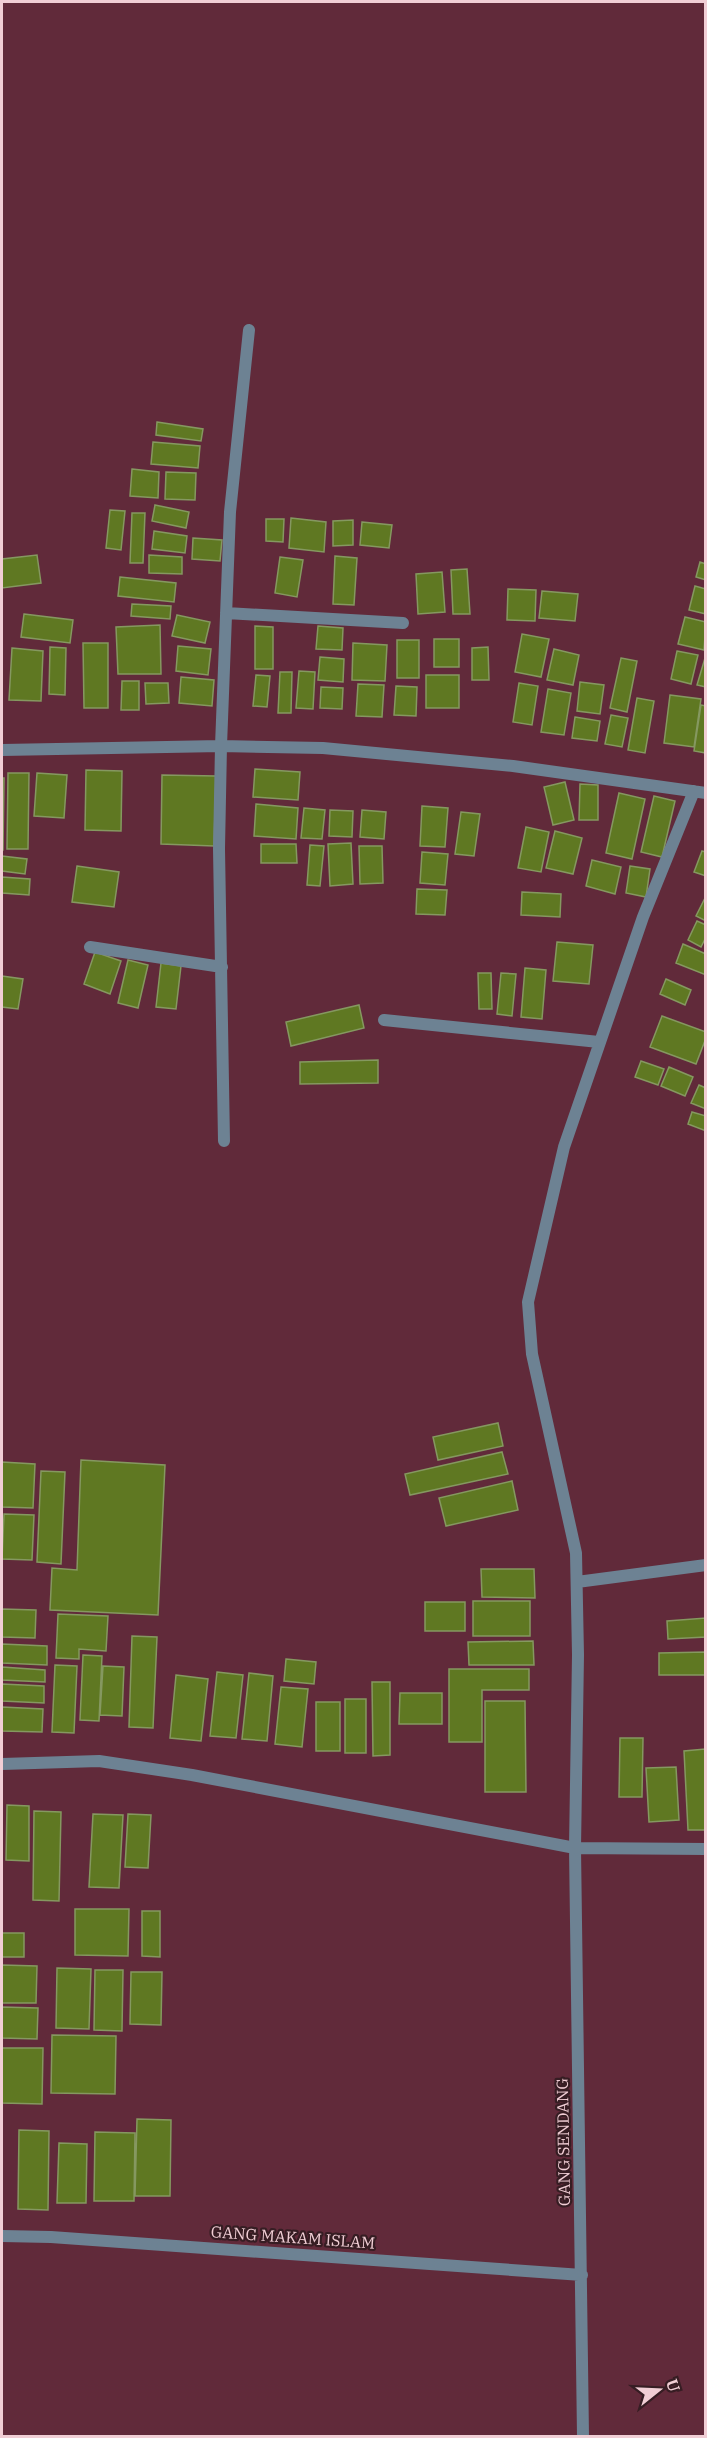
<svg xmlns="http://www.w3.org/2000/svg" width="707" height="2438" viewBox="0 0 707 2438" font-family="'IBM Plex Serif',serif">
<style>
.building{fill:#5f7822;stroke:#859860;stroke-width:1.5}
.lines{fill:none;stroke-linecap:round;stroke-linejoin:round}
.street{stroke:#6d8293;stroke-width:12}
.labels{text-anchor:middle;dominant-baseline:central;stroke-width:4.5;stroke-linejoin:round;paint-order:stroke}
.street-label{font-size:16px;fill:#f1ced5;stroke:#361d23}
</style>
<rect width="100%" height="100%" fill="#612a3a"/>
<path class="building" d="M157,422L203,429L201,441L156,435Z
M153,442L200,446L198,468L151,464Z
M132,469L159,472L158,498L130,496Z
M166,472L196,473L195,500L165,499Z
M155,505L189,512L186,528L152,521Z
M110,510L125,511L121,550L106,548Z
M132,513H145L143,563H130Z
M291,518L326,522L324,552L289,548Z
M266,519H284L283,542L266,541Z
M353,520V545L333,546V521Z
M362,522L392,525L389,548L360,545Z
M154,531L187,536L185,553L152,549Z
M193,538L222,540L220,561L192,559Z
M37,555L41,583L2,588V559Z
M149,555L182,557V574L149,573Z
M335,556L357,558L354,605L333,604Z
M280,557L303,560L297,597L275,593Z
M700,562L706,564V580L696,577Z
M467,569L470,614H453L451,570Z
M442,572L445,612L418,614L416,574Z
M120,577L176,583L174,602L118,596Z
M695,586L706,589V614L689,610Z
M508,589L536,590L535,621L507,620Z
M542,591L578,594L575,621L539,618Z
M132,604L171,606L170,619L131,616Z
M24,614L73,620L70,643L21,637Z
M177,615L210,622L205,643L172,636Z
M685,617L706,622L704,650L678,644Z
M160,625L161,674H118L116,627Z
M255,626L273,627V669H255Z
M318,626L343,628L342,650L316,649Z
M522,634L549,639L541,677L515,672Z
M434,639H459V667H434Z
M397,640H419V678H397Z
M83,643H108V708H84Z
M353,643L387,645L385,681L352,680Z
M178,646L211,649L208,675L176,671Z
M50,647L66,648L65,695L49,694Z
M488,647L489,680H472V648Z
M12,648L43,651L41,701L9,700Z
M554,649L579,655L573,685L547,680Z
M677,651L698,655L691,684L671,679Z
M320,657L344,659L343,682L318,680Z
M621,658L637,661L627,712L610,708Z
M705,658H706V687L697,685Z
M299,671L315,672L313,709L296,708Z
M280,672H292L291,713H278Z
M256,675L270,676L267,707L253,706Z
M426,675H459V708H426Z
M181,677L214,680L212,706L179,703Z
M122,681H139V710H121Z
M580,682L604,685L600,714L577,711Z
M145,683H168L169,703L146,704Z
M519,683L538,686L532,725L513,722Z
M358,684L384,685L382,717L356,716Z
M396,686L417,687L416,716L394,715Z
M321,687L343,688L342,709L320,708Z
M548,689L571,693L564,735L541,732Z
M670,695L701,699L694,747L664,743Z
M637,698L654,701L645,753L628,750Z
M701,705L706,706V753L694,751Z
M611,715L628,718L622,747L605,744Z
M575,717L600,721L597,741L572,738Z
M255,769L300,772L298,800L253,797Z
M86,770L122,771L121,831L85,830Z
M8,773H29L28,849H7Z
M37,773L67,775L64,818L34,816Z
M162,775L216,776L214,846L161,844Z
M2,778H4L3,850H2Z
M565,782L574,820L553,825L544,787Z
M580,784L598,785V820H579Z
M619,793L645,799L632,859L606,853Z
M654,796L675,801L662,857L641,852Z
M256,804L298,808L296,839L254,836Z
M422,806L448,808L445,847L420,846Z
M304,808L325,810L322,839L301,838Z
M330,810L353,811L352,837L329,836Z
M362,810L386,812L384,839L360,837Z
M461,812L480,814L474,856L455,854Z
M526,827L549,832L541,872L518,868Z
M555,831L582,838L573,874L546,868Z
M351,843L353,884L330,886L328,844Z
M261,844H296L297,863H261Z
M310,845L324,846L320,886L307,885Z
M359,846H382L383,883L360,884Z
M702,851L706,852V876L694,872Z
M422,852L448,854L445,885L420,883Z
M2,856L27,859L25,874L2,871Z
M592,860L621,867L615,894L586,886Z
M77,866L119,872L114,907L72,902Z
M630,866L650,869L646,897L626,893Z
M2,877L30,879L29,895L2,893Z
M417,889L447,890L445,915L416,914Z
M522,892L561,894L560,917L521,915Z
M706,896V921L696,916Z
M697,921L706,925V937L701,947L688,940Z
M557,942L593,945L589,984L553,981Z
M683,944L706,954V975L676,963Z
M95,952L121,961L110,994L84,984Z
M128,960L148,965L138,1008L118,1003Z
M161,963L181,966L176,1009L156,1007Z
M525,968L546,970L542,1019L521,1017Z
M478,973H491L492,1009H479Z
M501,973L516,974L512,1016L497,1014Z
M2,976L23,979L18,1009L2,1007Z
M666,979L691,990L685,1005L660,994Z
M359,1005L364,1028L291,1046L286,1022Z
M662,1016L706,1032V1038L696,1064L650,1047Z
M378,1060V1083L300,1084V1062Z
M641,1061L664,1069L658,1085L635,1077Z
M669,1067L693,1077L685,1096L661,1086Z
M699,1085L706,1088V1109L691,1103Z
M692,1112L706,1116V1131L688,1124Z
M498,1423L503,1446L438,1460L433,1437Z
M502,1452L508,1474L410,1495L405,1474Z
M81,1460L165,1465L158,1615L50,1610L52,1568L77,1570Z
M2,1462L35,1464L33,1508L2,1507Z
M41,1471L65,1472L61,1564L37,1562Z
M512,1481L518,1510L446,1526L439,1498Z
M4,1514L34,1515L32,1560L2,1559Z
M481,1569H534L535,1598L482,1597Z
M473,1601H530V1636H473Z
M425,1602H465V1631H425Z
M2,1609L36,1610L35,1638L2,1637Z
M58,1614L108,1616L106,1651L79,1649V1659L56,1658Z
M706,1618V1637L668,1639L667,1621Z
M132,1636L157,1637L153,1728L129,1727Z
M533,1641L534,1665H469L468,1642Z
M2,1644L47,1646V1665L2,1663Z
M706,1652V1675H659V1653Z
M83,1655L102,1656L99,1721L80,1720Z
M286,1659L316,1662L314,1684L284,1681Z
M55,1665L77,1666L74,1733L52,1732Z
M103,1666L124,1667L122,1716L100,1715Z
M2,1667L45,1670V1682L2,1680Z
M449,1669H529V1690H482V1742H449Z
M217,1672L243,1675L236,1738L210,1736Z
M249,1673L273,1676L267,1741L242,1739Z
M176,1675L208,1679L201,1741L170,1738Z
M372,1682H390V1755L373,1756Z
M2,1684L44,1686V1703L2,1701Z
M281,1687L308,1689L302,1747L275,1744Z
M400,1693H442V1724H399Z
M345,1699H366V1753H345Z
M485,1701H525L526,1792H485Z
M316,1702H340V1751H316Z
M2,1707L43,1709L42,1732L2,1731Z
M620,1738H643L642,1797H619Z
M705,1749L706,1830H688L684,1751Z
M676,1767L679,1820L649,1822L646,1768Z
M7,1805L29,1806V1861L6,1860Z
M34,1811L61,1812L59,1901L33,1900Z
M93,1814L123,1815L119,1888L89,1887Z
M128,1814L151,1815L148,1868L125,1867Z
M75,1909H129L128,1956L75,1955Z
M142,1911H160V1957L142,1956Z
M2,1933H24V1957H2Z
M2,1965L37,1966L36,2003H2Z
M57,1968L91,1969L89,2029L56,2028Z
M95,1970H123L122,2031L94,2030Z
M131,1972H162L161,2025L130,2024Z
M2,2007L38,2008L37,2039L2,2038Z
M52,2035L116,2036L115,2094L51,2093Z
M2,2048H43L42,2104L2,2103Z
M137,2119L171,2120L170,2196H135Z
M19,2130L49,2131L48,2210L18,2209Z
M95,2132L135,2133L134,2201H94Z
M59,2143L87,2144L86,2203H57Z"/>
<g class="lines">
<path class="street" d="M226,613L403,623
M2,750L221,746L323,748L513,766L706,793
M90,947L222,967
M384,1020L599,1042
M224,1141L219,849L221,746L230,512L249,330
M577,1582L706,1565
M2,1764L99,1761L192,1775L575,1848L706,1849
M2,2236L51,2237L582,2275
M583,2436L575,1848L578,1655L576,1553L532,1354L528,1302L564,1147L643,917L694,791"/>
</g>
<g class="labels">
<g class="street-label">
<text transform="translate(563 2142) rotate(-91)">GANG SENDANG</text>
<text transform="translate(293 2237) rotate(4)">GANG MAKAM ISLAM</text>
</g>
</g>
<rect width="707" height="2438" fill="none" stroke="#f1ced5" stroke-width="6"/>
<g transform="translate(659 2390) rotate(72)" stroke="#361d23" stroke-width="4.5" paint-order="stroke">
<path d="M0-4.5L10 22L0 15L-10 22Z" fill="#f1ced5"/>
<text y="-9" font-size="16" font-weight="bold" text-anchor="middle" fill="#f1ced5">U</text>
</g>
</svg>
